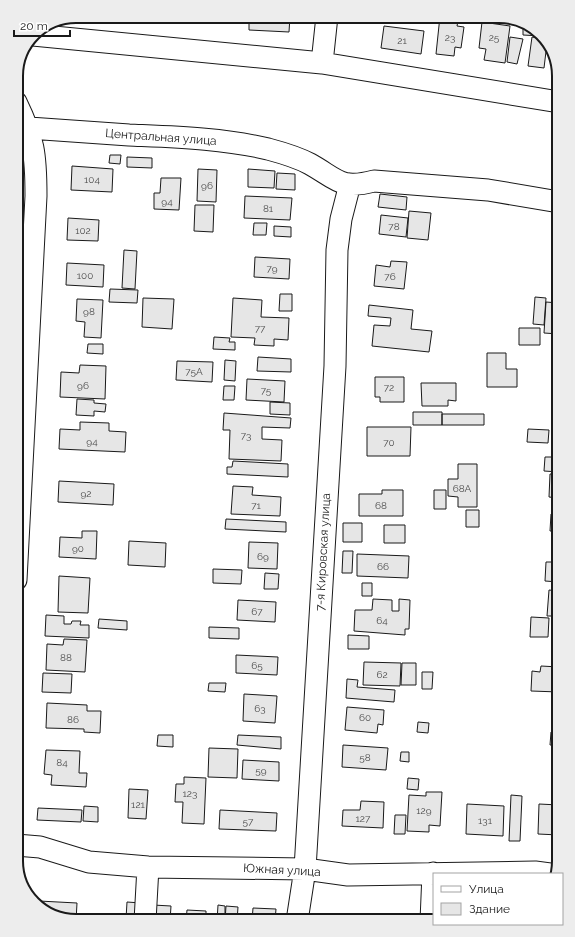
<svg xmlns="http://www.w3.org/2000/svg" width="575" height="937" viewBox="0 0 575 937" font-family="Raleway,sans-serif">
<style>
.building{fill:#e6e6e6;stroke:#1a1a1a}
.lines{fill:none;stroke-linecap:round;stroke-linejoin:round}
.minor-casing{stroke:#1a1a1a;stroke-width:23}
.minor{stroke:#fff;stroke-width:21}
.power{stroke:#c62828;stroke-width:1;stroke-dasharray:14 3 2 3;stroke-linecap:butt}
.labels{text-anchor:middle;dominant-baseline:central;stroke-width:3;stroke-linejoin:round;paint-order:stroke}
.number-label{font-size:10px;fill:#4d4d4d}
.street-label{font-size:12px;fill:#1a1a1a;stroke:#fff}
.rim{fill:none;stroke:#1a1a1a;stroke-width:2}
</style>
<rect width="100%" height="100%" fill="#fff"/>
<path class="building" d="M249,16H290L289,32L249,30Z
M440,16H459L457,26L464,27L461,48L455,47L454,56L436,54Z
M482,22L510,26L505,63L484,60L486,49L479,48Z
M523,23L533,26L541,36L523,35Z
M384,26L424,31L421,54L381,48Z
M510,37L523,39L517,64L507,62Z
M532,37L544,39L547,43L544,68L528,66Z
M110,155H121L120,164L109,163Z
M127,157L152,158V168L127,167Z
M72,166L113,169L112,192L71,190Z
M198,169L217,170L216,202L197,201Z
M248,169L275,171L274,188L248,187Z
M277,173L295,174V190L276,189Z
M161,178H181L179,210L154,209V193H160Z
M380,194L407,197L406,210L378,207Z
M245,196L292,198L290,220L244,218Z
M195,205H214L213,232L194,231Z
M409,211L431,213L428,240L407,238Z
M381,215L408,218L406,237L379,234Z
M68,218L99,220L98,241L67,240Z
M254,223H267L266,235H253Z
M274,226L291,227V237L274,236Z
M124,250L137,251L135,289L122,288Z
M255,257L290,259L289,279L254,277Z
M553,259L559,260V278H552Z
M391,261L407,262L404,289L374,286L376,265L390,267Z
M67,263L104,265L103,287L66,285Z
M110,289L138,290L137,303L109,302Z
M280,294H292V311H279Z
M535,297L546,298L544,325L533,324Z
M143,298L174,299L172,329L142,327Z
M233,298L262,300L261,317L289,318L288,340L274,339V346L254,345L255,338L231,337Z
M77,299L103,300L101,338L84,337L85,322L76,321Z
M546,302L559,303V334L544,333Z
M369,305L413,310L411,329L432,331L429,352L372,346L374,325L390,326L391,318L368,316Z
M519,328H540V345H519Z
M214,337L230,338L229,342H235V350L213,349Z
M88,344H103V354L87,353Z
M487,353H506V369H517V387H487Z
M258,357L291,359V372L257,371Z
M225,360L236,361L235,381L224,380Z
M177,361L213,362L212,382L176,380Z
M553,364H559V381H553Z
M80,365L106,366L105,399L60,397L61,372L79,373Z
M375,377H404V402H380V397H375Z
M247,379L285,381L284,402L246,400Z
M421,383H456V401L448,400V406H422Z
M224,386H235L234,400H223Z
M77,399L94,400V403L106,404L105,412L94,411V416L76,415Z
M270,402L290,403V415L270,414Z
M413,412H442V425H413Z
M224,413L291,418L290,428L262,427V439L282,440L281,461L229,459L230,430H223Z
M442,414H484V425H442Z
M80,422L109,423V431L126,432L125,452L59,449L60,429L80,430Z
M367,427H411L410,456H367Z
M528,429L549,430L548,443L527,442Z
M545,457H559V472L544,471Z
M233,461L288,464V477L227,474V467H232Z
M458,464H477V507H458V497L448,496V479H458Z
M550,474H559V507H557L558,498L549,497Z
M59,481L114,484L113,505L58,502Z
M233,486L253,487L252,495L281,497L280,516L231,514Z
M382,490H403V516H359V494H382Z
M434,490H446V509H434Z
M466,510H479V527H466Z
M551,514H559V531H550Z
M226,519L286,522V532L225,529Z
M343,523H362V542H343Z
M384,525H405V543H384Z
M82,531H97L96,559L59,557L60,537L82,538Z
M129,541L166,543L165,567L128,565Z
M249,542L278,543L277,569L248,568Z
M343,551H353L352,573H342Z
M357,554L409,556L408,578L357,576Z
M546,562H559V582L545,581Z
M213,569L242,570L241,584L213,583Z
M265,573L279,574L278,589H264Z
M59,576L90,578L88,613L58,612Z
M362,583H372V596H362Z
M549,590L559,591V616H547Z
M373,599L392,600V611H399V599L410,600L409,629H405V635L354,631L355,610H372Z
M238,600L276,602L275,622L237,620Z
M46,615L64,616V624H71L72,621H81L80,625H89V638L45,636Z
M531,617L549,618L548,637H530Z
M99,619L127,621V630L98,628Z
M553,623L559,624V638H553Z
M209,627L239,628V639L209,638Z
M348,635L369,636V649H348Z
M64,639L87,640L85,672L46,670L47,644L63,645Z
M236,655L278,657L277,675L236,673Z
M364,662L401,663L400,686L363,685Z
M402,663H416V685H401Z
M541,666L559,667V692L531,691L532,671L540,672Z
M422,672H433L432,689H422Z
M43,673L72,674L71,693L42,692Z
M347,679L358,680L357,687L395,690L394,702L346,698Z
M209,683H226L225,692L208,691Z
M244,694L277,696L275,723L243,721Z
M47,703L87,705V711H101L100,733L84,732V729L46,728Z
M553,703L559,704V727L552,726Z
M347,707L384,710L383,725L378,724L377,733L345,730Z
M418,722L429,723L428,733L417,732Z
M551,732L559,733V745H550Z
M158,735H173V747L157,746Z
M238,735L281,737V749L237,745Z
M343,745L388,748L386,770L342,767Z
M209,748L238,749L237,778L208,777Z
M46,750L80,751L79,773H87L86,787L51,785L52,775L44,774Z
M401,752H409V762L400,761Z
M243,760L279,762V781L242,779Z
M184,777L206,778L204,824L182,823L183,802H175L176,784H184Z
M408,778L419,779L418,790L407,789Z
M129,789L148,790L146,819L128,818Z
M426,792H442L440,826L429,825V832L407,831L409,795L426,796Z
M511,795L522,796L520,841H509Z
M361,801L384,802L383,828L342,826L343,810H360Z
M467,804L504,806L503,836L466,834Z
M539,804L559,805V835L538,834Z
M84,806L98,807V822L83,821Z
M38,808L82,810L81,822L37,820Z
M220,810L277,813L276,831L219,829Z
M395,815H406L405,834H394Z
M39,901L77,903L76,921L43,911L38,906Z
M127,902L141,903L140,920L126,919Z
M153,905L171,906L170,921H152Z
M218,905L225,906V921H217Z
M226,906L238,907L237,921H225Z
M253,908L276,909L275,921H252Z
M187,910L206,911V921H186Z
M323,915L361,917V921H322Z
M96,916L121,917V921H96Z"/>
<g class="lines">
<defs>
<path id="minor" d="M33,35L322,63L559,102
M322,63L327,16
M16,124L29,128C62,130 96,133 129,135C175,137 222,138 268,149C283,153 297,157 310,164C337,179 340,190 374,181L488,190L559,202
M16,580L36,196C36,154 34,139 16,102
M16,845L40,847L89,862L148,867L305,869L348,875L535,872L550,874
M145,921L148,867
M297,921L305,869L335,366L337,250L341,219L350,184
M431,921L433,873"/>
</defs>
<use href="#minor" class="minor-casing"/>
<use href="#minor" class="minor"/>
<path class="power" d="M16,78V72"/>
</g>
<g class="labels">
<g class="number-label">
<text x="450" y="37">23</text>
<text x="494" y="37">25</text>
<text x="402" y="40">21</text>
<text x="92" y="179">104</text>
<text x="207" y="185">96</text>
<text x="167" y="201">94</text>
<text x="268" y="208">81</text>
<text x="394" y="226">78</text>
<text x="83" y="230">102</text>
<text x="272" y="268">79</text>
<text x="85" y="275">100</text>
<text x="390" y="276">76</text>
<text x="89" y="311">98</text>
<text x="260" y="328">77</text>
<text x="194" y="371">75А</text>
<text x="83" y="385">96</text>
<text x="389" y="387">72</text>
<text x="266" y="390">75</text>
<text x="246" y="435">73</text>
<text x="92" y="441">94</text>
<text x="389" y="442">70</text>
<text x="462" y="488">68А</text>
<text x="86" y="493">92</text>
<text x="256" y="505">71</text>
<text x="381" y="505">68</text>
<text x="78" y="548">90</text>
<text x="263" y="556">69</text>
<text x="383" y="566">66</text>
<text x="257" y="611">67</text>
<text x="382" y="620">64</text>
<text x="66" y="657">88</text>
<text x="257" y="665">65</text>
<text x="382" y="674">62</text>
<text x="260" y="708">63</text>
<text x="365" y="717">60</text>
<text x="73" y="719">86</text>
<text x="365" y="757">58</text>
<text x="62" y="762">84</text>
<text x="261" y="770">59</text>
<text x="190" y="793">123</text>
<text x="138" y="804">121</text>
<text x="424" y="810">129</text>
<text x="363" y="818">127</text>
<text x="485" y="820">131</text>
<text x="248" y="821">57</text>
</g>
<g class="street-label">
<text transform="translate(161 137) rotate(4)">Центральная улица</text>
<text transform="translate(323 552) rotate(-87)">7-я Кировская улица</text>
<text transform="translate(282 870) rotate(3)">Южная улица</text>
</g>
</g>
<path d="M0 0H575V937H0ZM76 23H499A53 53 0 0 1 552 76V861A53 53 0 0 1 499 914H76A53 53 0 0 1 23 861V76A53 53 0 0 1 76 23Z" fill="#ededed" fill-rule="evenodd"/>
<path class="rim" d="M76 23H499A53 53 0 0 1 552 76V861A53 53 0 0 1 499 914H76A53 53 0 0 1 23 861V76A53 53 0 0 1 76 23Z"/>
<rect x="433" y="873" width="130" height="52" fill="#ffffff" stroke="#a3a3a3"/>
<rect x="441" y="886" width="20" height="6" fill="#ffffff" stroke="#a3a3a3"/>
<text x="469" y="893" font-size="12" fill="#1a1a1a">Улица</text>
<rect x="441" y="903" width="20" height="12" fill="#e6e6e6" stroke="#a3a3a3"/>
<text x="469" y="913" font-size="12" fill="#1a1a1a">Здание</text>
<path d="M14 30v6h56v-6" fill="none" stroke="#1a1a1a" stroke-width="2"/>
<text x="20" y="30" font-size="12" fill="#1a1a1a" stroke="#ffffff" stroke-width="3" paint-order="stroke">20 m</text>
</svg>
